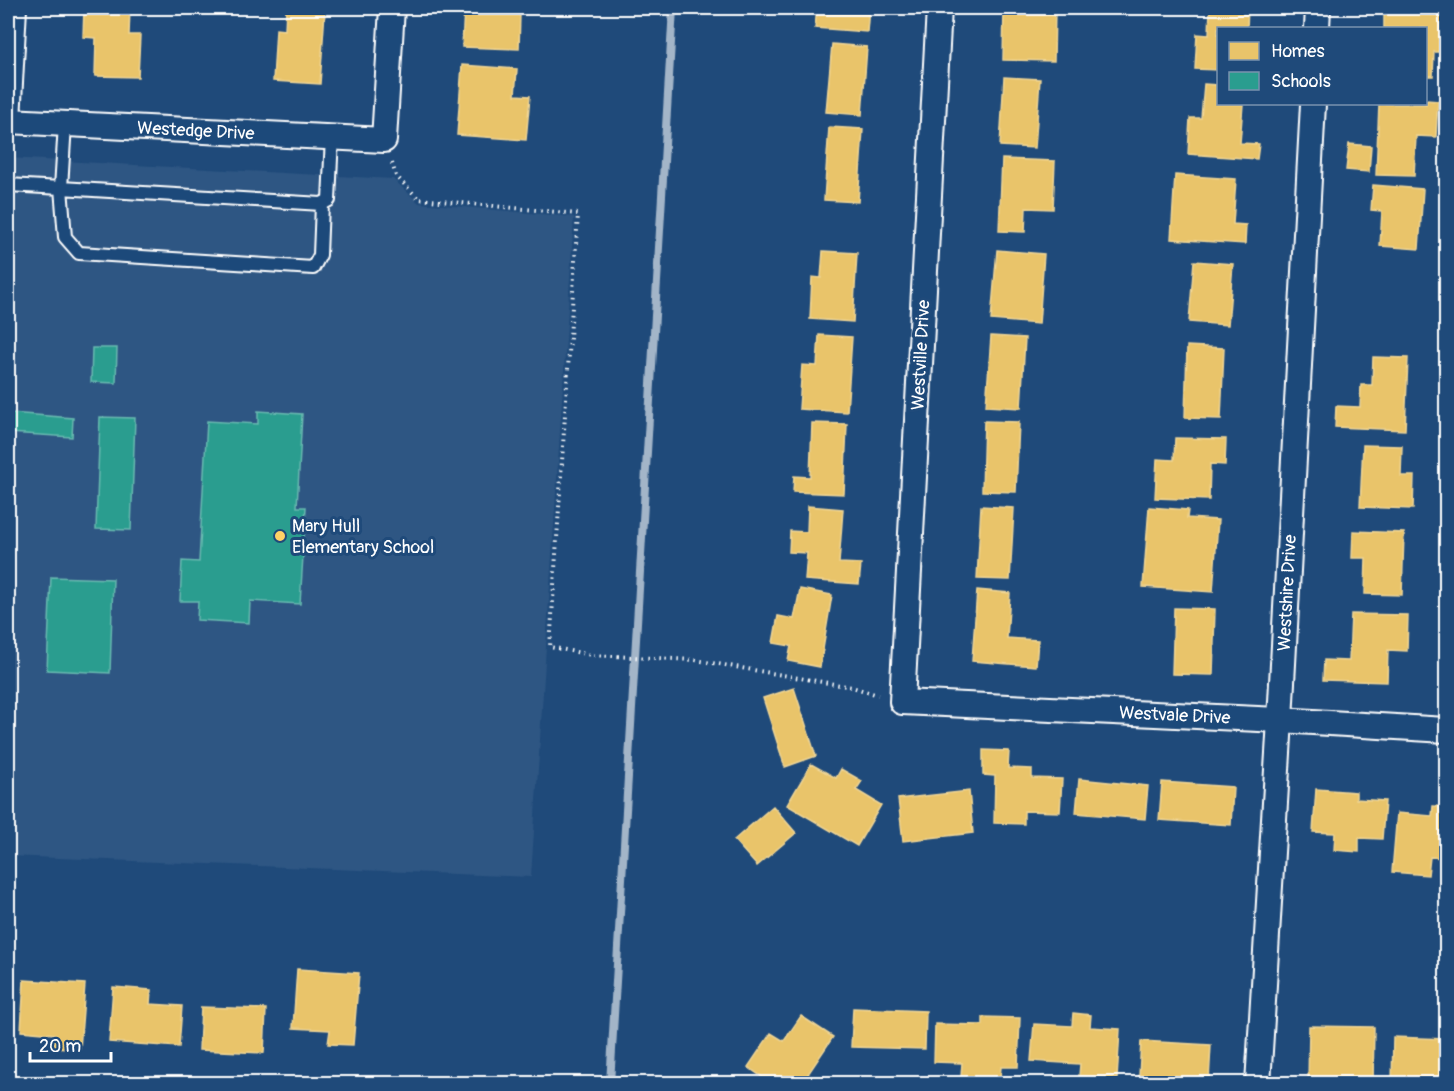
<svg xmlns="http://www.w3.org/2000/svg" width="1454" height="1091" viewBox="0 0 1454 1091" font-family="Pangolin,sans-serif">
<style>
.built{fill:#2e5683}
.homes{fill:#e9c46a;stroke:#f0d697;stroke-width:1.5}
.schools{fill:#2a9d8f;stroke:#6abab1;stroke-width:1.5}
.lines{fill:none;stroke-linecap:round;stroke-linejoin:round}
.stream{stroke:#a3b5c8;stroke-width:8}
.service-casing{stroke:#fff;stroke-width:16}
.minor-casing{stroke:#fff;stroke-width:28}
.path{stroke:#fff;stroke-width:4;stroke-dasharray:1.5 4.5;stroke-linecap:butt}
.service{stroke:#1f4a7a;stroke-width:12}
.minor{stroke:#1f4a7a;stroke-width:24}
.poi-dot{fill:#ffd166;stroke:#1f4a7a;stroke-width:2}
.labels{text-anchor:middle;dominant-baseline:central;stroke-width:6;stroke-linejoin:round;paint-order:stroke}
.street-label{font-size:18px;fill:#fff;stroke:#1f4a7a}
.poi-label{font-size:18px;fill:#fff;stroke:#1f4a7a;text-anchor:start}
</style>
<rect width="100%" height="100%" fill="#1f4a7a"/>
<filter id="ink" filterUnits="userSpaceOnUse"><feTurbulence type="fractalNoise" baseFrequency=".0167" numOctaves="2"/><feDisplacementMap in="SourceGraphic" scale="12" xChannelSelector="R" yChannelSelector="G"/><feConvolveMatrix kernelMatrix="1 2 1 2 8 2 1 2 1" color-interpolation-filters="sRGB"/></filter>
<g filter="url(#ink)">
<path class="built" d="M8,158L393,179L419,203L574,217L531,877L8,856Z"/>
<path class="homes" d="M84,8H130L129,35H140L138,77L95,76L96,38L83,37Z
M286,8L325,11L320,84L273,81L276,29L285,30Z
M464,8H498V13L520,14L519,49L462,47Z
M817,8H869L867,32L815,28Z
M1004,8H1055L1054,61L1003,60Z
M1210,8H1248L1247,28H1218V70L1195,69L1197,34L1209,35Z
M1384,13L1444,15L1442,52H1434L1433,76H1426V28H1384Z
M832,44L867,47L862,115L826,112Z
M462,65L517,69L515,95L530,96L526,140L457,135Z
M1004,77L1040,79L1035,148L1000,146Z
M1204,84L1218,85V104H1243L1240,143L1259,144L1257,159L1188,154L1190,118H1201Z
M1426,100L1438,101L1436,137L1416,136L1414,176L1376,175L1379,104H1426Z
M829,127L863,129L858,202L824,200Z
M1349,144L1371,146L1369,172L1346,170Z
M1002,159L1055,161L1053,209L1026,208L1025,232L999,231Z
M1175,175L1236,179L1233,224L1246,225L1245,244L1171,239Z
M1373,185L1423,189L1419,249L1380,246L1382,211L1371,210Z
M997,250L1044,254L1039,324L991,320Z
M823,251L857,253L853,322L810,319L812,277L821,278Z
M1194,261L1233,264L1228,325L1189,322Z
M819,335L852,337L847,412L799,409L802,365L817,366Z
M991,336L1025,338L1021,408L986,406Z
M1187,346L1224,348L1221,419L1185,418Z
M1373,357L1408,358L1405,430L1335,427L1336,406L1360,407L1361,385H1372Z
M984,421L1019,422L1016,492L982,491Z
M812,423L847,424L844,494L793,492L794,476L810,477Z
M1175,438L1226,439L1225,465L1210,464L1209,500L1155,498L1157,459L1174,460Z
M1363,445L1402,446L1401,476H1414L1413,509L1360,507Z
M808,506L843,509L839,563L861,564L859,584L805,580L807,553L789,552L790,531L807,532Z
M981,506L1014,508L1010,580L977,579Z
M1149,507L1188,510L1187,518L1218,520L1213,592L1143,587Z
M1353,531L1404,533L1402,595L1365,594L1366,558H1352Z
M800,589L832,595L820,667L788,661L791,646L773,643L778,616L794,619Z
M977,590L1010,593L1007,638L1038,640L1036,666L972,661Z
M1174,608L1215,609L1213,675L1172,674Z
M1351,614L1408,615L1407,651L1388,650L1387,682L1323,680L1324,660L1349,661Z
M794,688L816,756L785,767L763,698Z
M983,750L1009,751L1008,768L1032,769V778L1062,779L1060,812L1024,811V824L994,823L995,776L983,775Z
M811,764L836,778L841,769L862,781L856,790L881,805L857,846L787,805Z
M1079,779L1148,786L1145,819L1076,813Z
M1162,782L1233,787L1231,825L1159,820Z
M1316,789L1356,792V799L1385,801L1382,839L1359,838V852L1334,850L1335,833L1313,832Z
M969,791L973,833L903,841L898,799Z
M773,806L796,833L757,866L734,840Z
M1433,806L1446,807V858L1430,857L1428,875L1392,872L1397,813L1432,816Z
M297,969L359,973L353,1045L328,1044L330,1030L293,1028Z
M24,980L85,984L80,1049L54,1047L55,1034L21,1031Z
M113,987L151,990L150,1004L182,1006L179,1047L109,1042Z
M201,1007L266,1009L264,1053L199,1050Z
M853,1008L926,1011L925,1049L851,1047Z
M1073,1013L1091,1015L1090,1027L1120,1029L1117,1079L1079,1076L1080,1064L1031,1061L1034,1024L1072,1026Z
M801,1016L833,1037L808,1074L822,1084H772L748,1067L771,1033L784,1041Z
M983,1017L1020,1018L1018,1067H1001L1000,1078L961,1077L962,1063L934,1062L935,1024L983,1025Z
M1309,1026L1374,1027L1373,1084H1308Z
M1393,1037L1446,1039V1084H1392Z
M1141,1041L1211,1045L1209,1081L1139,1076Z"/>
<path class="schools" d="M92,348H117L116,383L91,382Z
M258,411L302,414L297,507H306L300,604L250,601L249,623L197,620L198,601H180L182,561L199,562L207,421L258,424Z
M10,413L73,418L72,437L9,433Z
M100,417L135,418L131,530L96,529Z
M51,577L113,579L110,673L47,670Z"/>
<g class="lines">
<path class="stream" d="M610,1084L673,8"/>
<defs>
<path id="service" d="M65,124L61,188L322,204L329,200L332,137
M8,185L61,188L65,237L79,253L313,268L320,255L322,204"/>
<g id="minor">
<path id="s1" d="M939,8L902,702L1280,720L1446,730"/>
<path d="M1317,28L1318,8"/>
<path d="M8,120L14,8"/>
<path id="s2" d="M8,121L384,140L392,8"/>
<path id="s3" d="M1258,1084L1280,720L1313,104"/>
</g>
</defs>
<use href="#service" class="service-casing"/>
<use href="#minor" class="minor-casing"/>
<path class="path" d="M392,163L396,176L419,199L578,214L550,647L591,655L695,660L852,687L878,695"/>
<use href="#service" class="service"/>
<use href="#minor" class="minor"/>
</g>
</g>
<circle class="poi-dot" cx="280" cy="536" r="6"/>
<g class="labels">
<g class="street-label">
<text stroke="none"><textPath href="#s2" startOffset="188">Westedge Drive</textPath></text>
<text transform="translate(921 355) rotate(-87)">Westville Drive</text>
<text stroke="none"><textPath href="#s3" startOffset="492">Westshire Drive</textPath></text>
<text stroke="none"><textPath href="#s1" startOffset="968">Westvale Drive</textPath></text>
</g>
<g class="poi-label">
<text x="292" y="526">Mary Hull<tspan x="292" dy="21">Elementary School</tspan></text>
</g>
</g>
<rect width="1454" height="1091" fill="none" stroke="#1f4a7a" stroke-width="30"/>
<rect x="15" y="15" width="1424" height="1061" fill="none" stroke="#fff" stroke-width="2" filter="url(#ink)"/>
<rect x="1217" y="27" width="210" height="78" fill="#1f4a7a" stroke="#7992af" stroke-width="1.5"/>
<rect x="1229" y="42" width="30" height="18" fill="#e9c46a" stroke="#7992af" stroke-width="1.5"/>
<text x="1271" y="57" font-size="18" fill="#ffffff">Homes</text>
<rect x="1229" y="72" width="30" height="18" fill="#2a9d8f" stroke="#7992af" stroke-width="1.5"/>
<text x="1271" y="87" font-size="18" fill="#ffffff">Schools</text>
<path d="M30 1052v9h81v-9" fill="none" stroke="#ffffff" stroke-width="3"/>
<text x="39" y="1052" font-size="18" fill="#ffffff" stroke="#1f4a7a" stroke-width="4.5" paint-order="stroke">20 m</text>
</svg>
